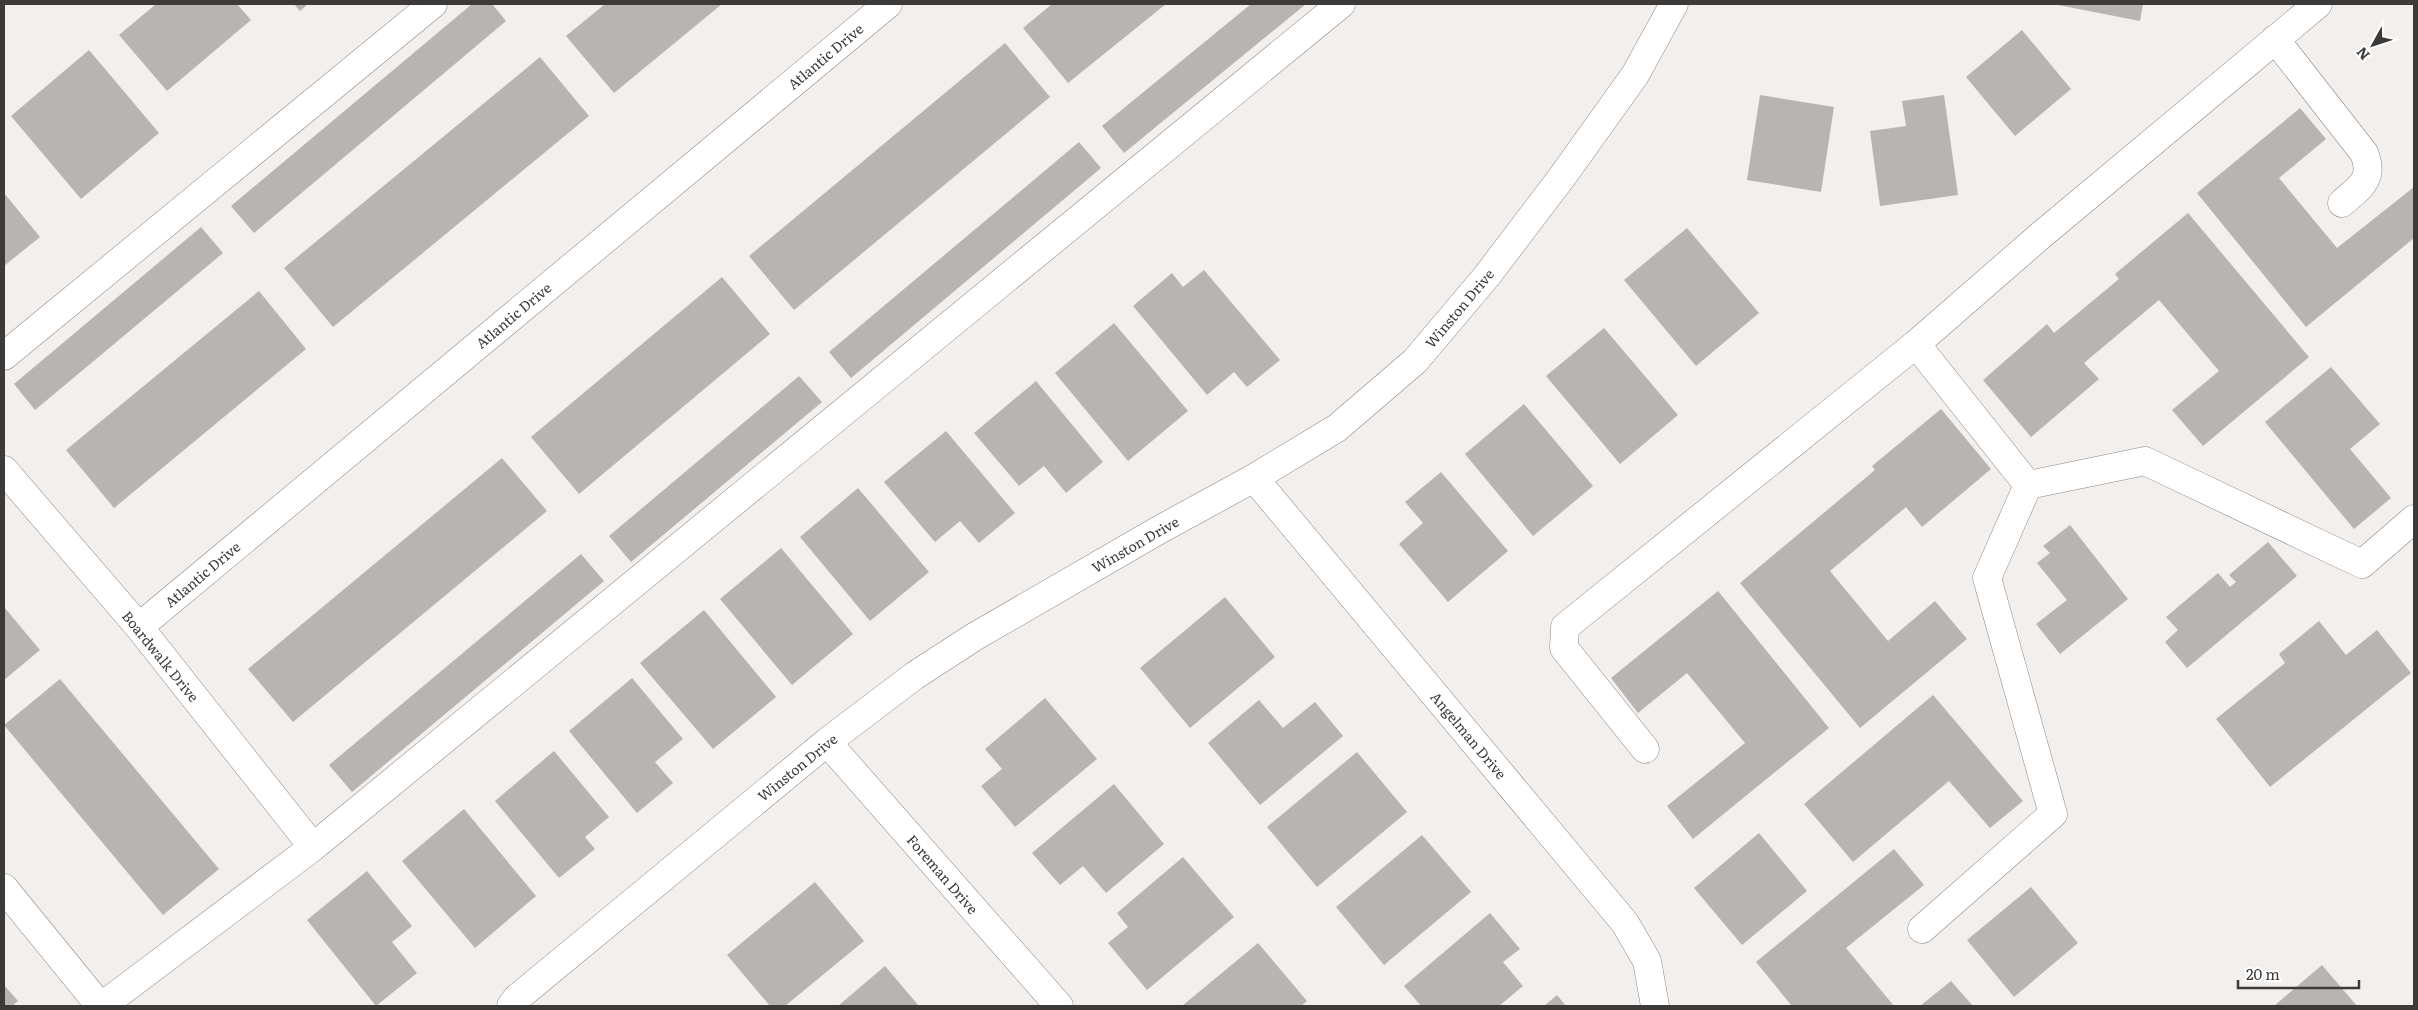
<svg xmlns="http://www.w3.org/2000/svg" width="2418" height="1010" viewBox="0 0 2418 1010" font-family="Literata,serif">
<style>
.building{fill:#b7b4b2}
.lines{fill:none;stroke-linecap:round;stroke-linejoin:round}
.minor-casing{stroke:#8b8786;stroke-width:29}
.minor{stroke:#fff;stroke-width:28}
.labels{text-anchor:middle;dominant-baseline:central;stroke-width:4.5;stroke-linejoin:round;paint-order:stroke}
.street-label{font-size:14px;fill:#3c3b3a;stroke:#fff}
</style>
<rect width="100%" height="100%" fill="#f2efed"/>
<path class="building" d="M156,4H237L251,20L167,91L119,35Z
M294,4H308L300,11Z
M472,4H492L506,21L254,233L231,206Z
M605,4H722L614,93L566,36Z
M1052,4H1166L1068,83L1023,28Z
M1251,4H1306L1124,153L1102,126Z
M2053,4H2143L2140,21Z
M2022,30L2071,89L2015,136L1966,77Z
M1005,43L1050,97L794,310L749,256Z
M89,50L159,133L81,199L11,116Z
M540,57L589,116L333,327L284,268Z
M1760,95L1834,107L1821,192L1747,180Z
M1944,95L1958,195L1880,206L1870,131L1906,126L1902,101Z
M2300,108L2326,139L2279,178L2337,248L2414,187V238L2306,327L2197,193Z
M1079,142L1101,168L851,378L829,352Z
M4,193L40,237L4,266Z
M2188,213L2309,357L2203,446L2172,410L2219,371L2159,300L2084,363L2099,379L2031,437L1983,380L2047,324L2054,333L2119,279L2115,274Z
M201,227L223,253L35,410L14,384Z
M1687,228L1759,313L1696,366L1624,280Z
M1204,270L1280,360L1247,387L1234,372L1207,395L1133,306L1172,273L1183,287Z
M722,277L770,334L579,494L531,437Z
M259,291L306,349L114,508L66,450Z
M1114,323L1188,411L1128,461L1055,373Z
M1604,328L1678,415L1620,464L1546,376Z
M2331,367L2380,424L2350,449L2391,498L2354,529L2265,422Z
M799,376L822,402L631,562L609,536Z
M1036,381L1103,462L1066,493L1044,466L1019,486L974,433Z
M1524,404L1593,486L1533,536L1465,454Z
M1941,409L1991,469L1922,527L1906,507L1830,571L1888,641L1935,601L1967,639L1860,728L1740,583L1875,470L1872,466Z
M946,431L1015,513L979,543L960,521L935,542L884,482Z
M502,458L547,511L293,722L248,669Z
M1441,472L1508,551L1448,602L1399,544L1423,523L1405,502Z
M858,488L929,572L870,621L800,537Z
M2070,525L2128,599L2060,654L2036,624L2067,600L2037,563L2050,553L2043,546Z
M2268,542L2297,576L2187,668L2165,642L2178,630L2166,617L2218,573L2230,587L2236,582L2229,575Z
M781,548L853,634L792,685L720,599Z
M581,554L604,581L352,792L329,765Z
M1718,591L1829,728L1693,839L1667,806L1745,743L1687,673L1638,713L1611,678Z
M1225,597L1275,657L1190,728L1140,668Z
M4,607L40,650L4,680Z
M704,610L776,697L713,749L640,663Z
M2319,621L2346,655L2377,630L2411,673L2270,787L2216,719L2285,663L2279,654Z
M632,678L683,739L655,762L673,783L637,813L569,731Z
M60,679L219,869L163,915L4,725Z
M1933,695L2023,801L1990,828L1949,781L1853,862L1804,804Z
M1045,698L1097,759L1015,827L981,786L1002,769L985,749Z
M1259,700L1283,728L1315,702L1343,736L1260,805L1208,743Z
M554,751L609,817L585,837L595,849L559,878L495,801Z
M1357,752L1407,812L1317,887L1267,827Z
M1114,784L1164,844L1106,893L1083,866L1060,885L1032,853Z
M464,809L536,896L475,948L402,861Z
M1759,833L1807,891L1742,945L1694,888Z
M1422,835L1471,892L1384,965L1336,907Z
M1894,849L1924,885L1846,948L1894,1006H1792L1756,962Z
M1183,857L1234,917L1147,990L1108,943L1128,927L1117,913Z
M367,871L412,926L392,942L417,973L376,1006L307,920Z
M815,882L864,941L785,1006H770L727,955Z
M2031,887L2078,943L2014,997L1967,940Z
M1490,913L1520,949L1503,962L1523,986L1499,1006H1421L1404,986Z
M1258,943L1307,1001L1301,1006H1182Z
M2322,965L2357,1006H2274Z
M885,966L919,1006H838Z
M1951,981L1973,1006H1920Z
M4,985L18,1001L12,1006H4Z
M1557,995L1566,1006H1544Z"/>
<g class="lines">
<defs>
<path id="minor" d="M2275,39L2364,153C2375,179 2360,187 2342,203
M1916,344L2028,485L1987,578L2053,814L1922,929
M4,356L433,4
M4,470L139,627L313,847
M1254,478L1625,923L1647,961L1655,1006
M2028,485L2145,461L2362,564L2414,519
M139,627L888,4
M827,742L1059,1006
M1645,749L1564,648L1565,627L1916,344L2040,236L2318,4
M4,888L100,1006
M102,1006L313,847L1341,4
M511,1006L517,998L827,742L914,676L974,637L1159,530L1254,478L1337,428L1415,361L1486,277L1562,177L1635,75L1674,4"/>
</defs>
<use href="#minor" class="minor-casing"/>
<use href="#minor" class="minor"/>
</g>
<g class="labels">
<g class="street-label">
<text transform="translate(825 56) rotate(-40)">Atlantic Drive</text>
<text transform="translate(1459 308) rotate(-50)">Winston Drive</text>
<text transform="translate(513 315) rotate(-40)">Atlantic Drive</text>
<text transform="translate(1135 544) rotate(-30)">Winston Drive</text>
<text transform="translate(202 574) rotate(-40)">Atlantic Drive</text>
<text transform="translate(161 656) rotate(51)">Boardwalk Drive</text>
<text transform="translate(1469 735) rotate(50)">Angelman Drive</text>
<text transform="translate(797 767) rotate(-39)">Winston Drive</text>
<text transform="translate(943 874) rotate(49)">Foreman Drive</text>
</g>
</g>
<rect width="2418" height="1010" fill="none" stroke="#3c3b3a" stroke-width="10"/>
<g transform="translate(2373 45) rotate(230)" stroke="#ffffff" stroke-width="4" paint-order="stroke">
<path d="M0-4L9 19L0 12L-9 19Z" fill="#3c3b3a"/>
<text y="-8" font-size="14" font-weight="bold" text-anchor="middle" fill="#3c3b3a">N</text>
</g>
<path d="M2238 980v8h121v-8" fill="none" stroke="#3c3b3a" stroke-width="2.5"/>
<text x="2246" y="980" font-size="15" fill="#3c3b3a" stroke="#ffffff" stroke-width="4" paint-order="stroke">20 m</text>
</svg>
